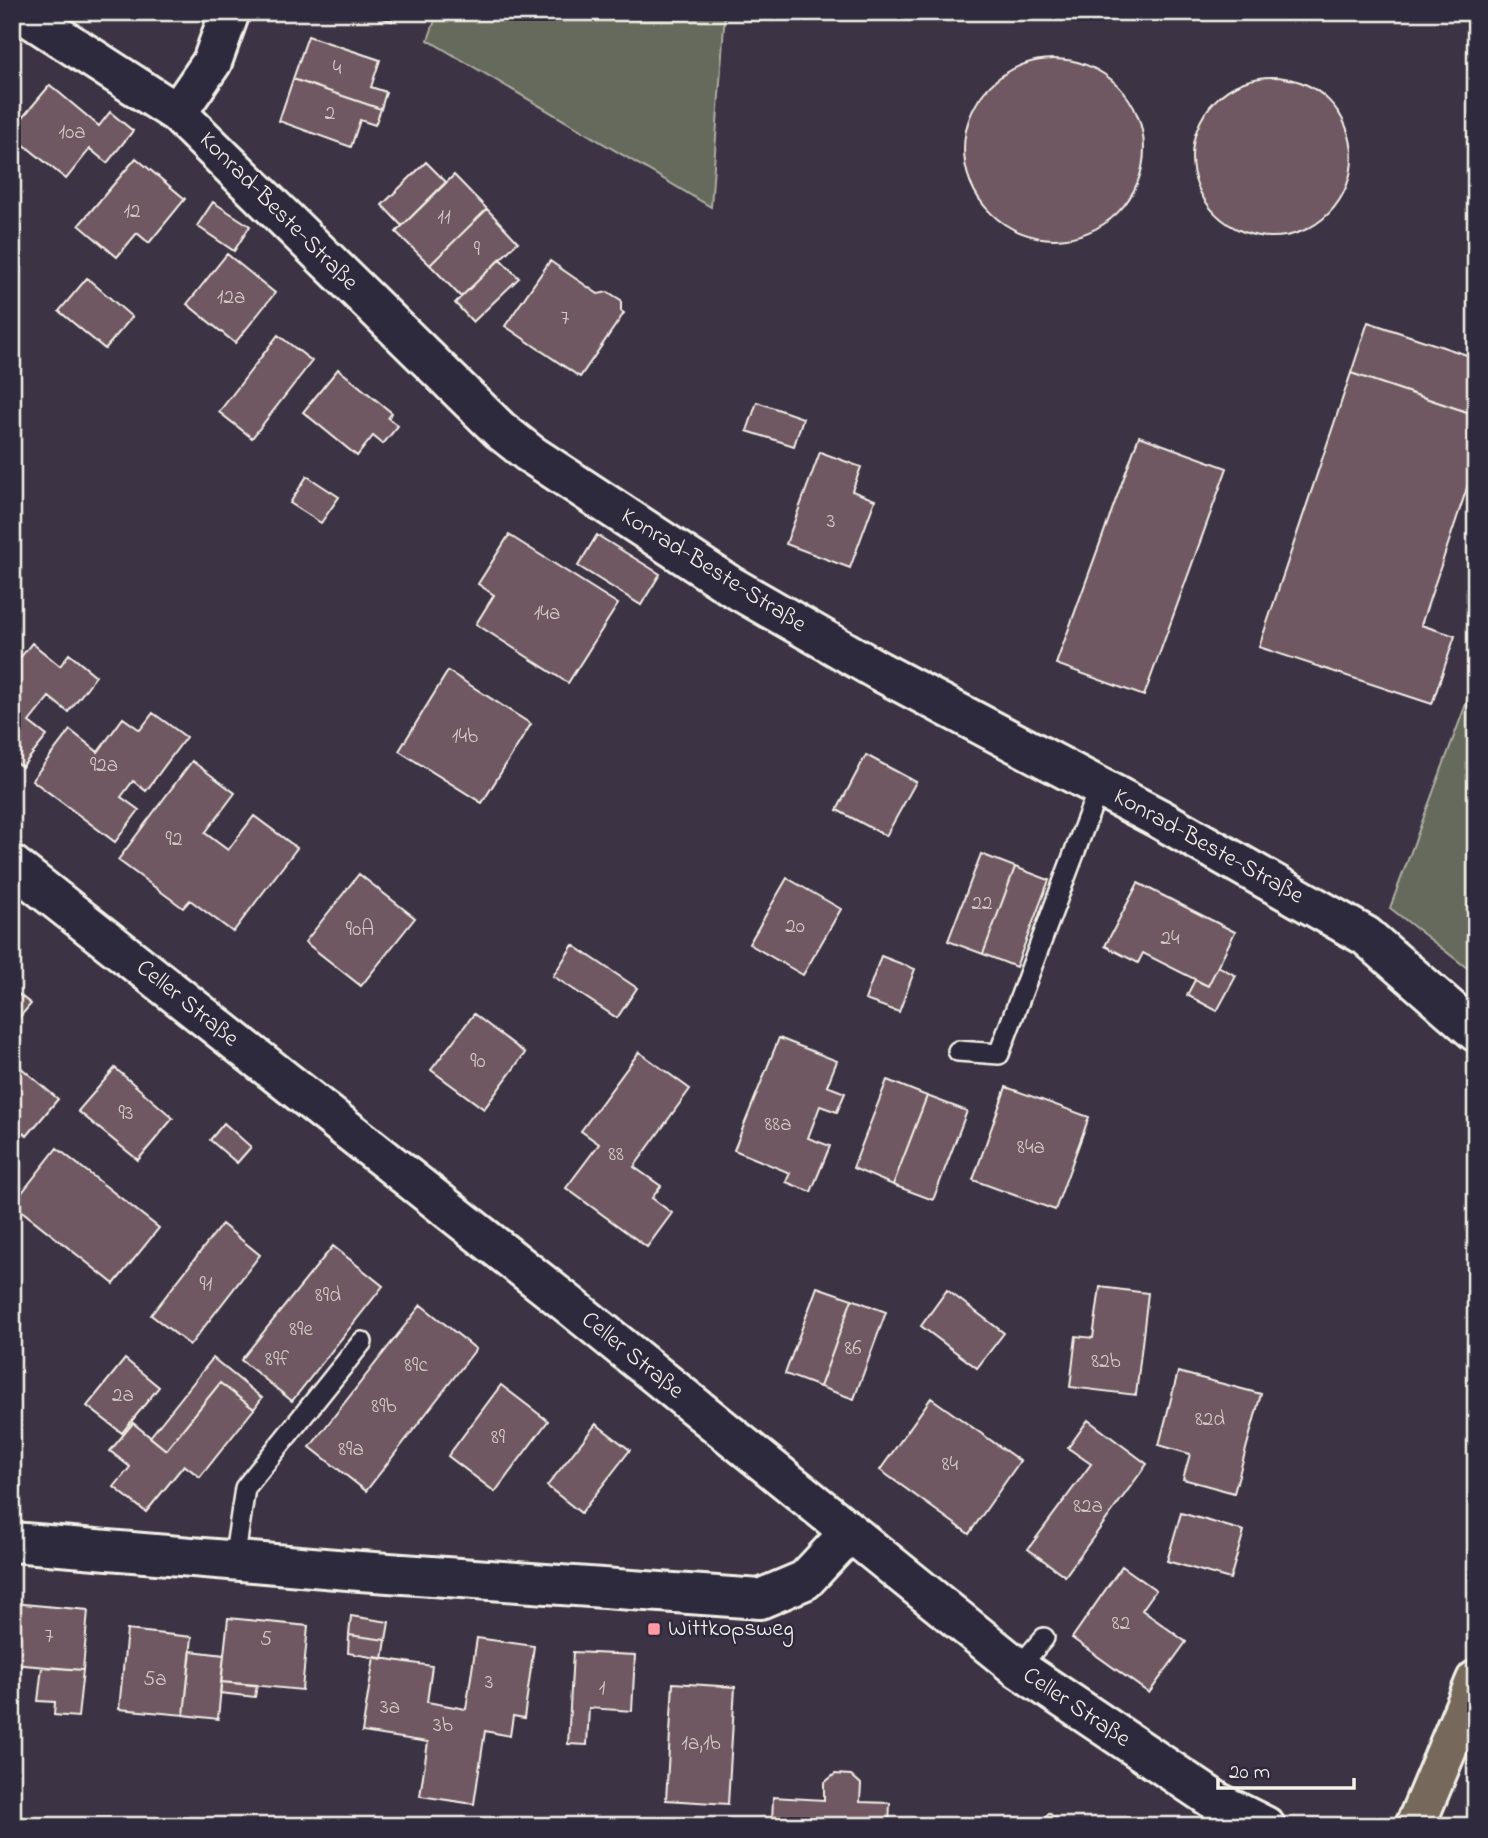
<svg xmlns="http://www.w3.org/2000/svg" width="1488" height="1838" viewBox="0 0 1488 1838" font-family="'Indie Flower',sans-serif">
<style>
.green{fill:#666a5b;stroke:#adaea2;stroke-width:2}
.building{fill:#705962;stroke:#f4f1e8;stroke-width:2}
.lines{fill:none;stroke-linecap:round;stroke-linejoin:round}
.lane-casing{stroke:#f4f1e8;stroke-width:24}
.street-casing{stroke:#f4f1e8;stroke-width:44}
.secondary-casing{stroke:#f4f1e8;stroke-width:44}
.highway-casing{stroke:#f4f1e8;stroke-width:44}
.lane{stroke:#2f2a3d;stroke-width:19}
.street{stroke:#2f2a3d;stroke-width:38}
.secondary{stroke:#2f2a3d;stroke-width:38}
.highway{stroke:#76695c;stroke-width:38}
.poi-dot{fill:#ff9aa2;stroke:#2f2a3d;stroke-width:2.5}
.labels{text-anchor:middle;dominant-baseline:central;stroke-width:5;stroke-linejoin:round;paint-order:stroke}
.number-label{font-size:21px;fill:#d3cbc6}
.street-label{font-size:24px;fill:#f4f1e8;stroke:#2f2a3d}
.poi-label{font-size:24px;fill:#f4f1e8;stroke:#2f2a3d;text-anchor:start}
</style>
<rect width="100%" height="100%" fill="#3c3344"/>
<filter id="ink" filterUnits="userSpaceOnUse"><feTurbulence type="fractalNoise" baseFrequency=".0143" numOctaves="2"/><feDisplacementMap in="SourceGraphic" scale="14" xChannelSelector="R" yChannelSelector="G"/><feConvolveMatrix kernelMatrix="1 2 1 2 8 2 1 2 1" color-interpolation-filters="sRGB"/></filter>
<g filter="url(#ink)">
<path class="green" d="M 438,12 L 725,12 L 711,207 L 428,40 Z
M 1476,677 L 1476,975 L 1390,908 Z"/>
<path class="building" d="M 117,12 L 135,12 L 130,20 Z
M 365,12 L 395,12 L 392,21 Z
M 308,36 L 380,60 L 371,87 L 386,92 L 381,109 L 293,79 Z
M964 149a90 90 0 1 1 180 0a90 90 0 1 1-180 0Z
M1192 157a80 80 0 1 1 160 0a80 80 0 1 1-160 0Z
M 293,79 L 381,109 L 375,125 L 360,120 L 351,147 L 279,121 Z
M 50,85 L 99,126 L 110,112 L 133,131 L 107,163 L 90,149 L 66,179 L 12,135 L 12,130 Z
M 136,158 L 185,199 L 149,243 L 137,233 L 117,257 L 79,225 Z
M 426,162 L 446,182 L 402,226 L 382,205 Z
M 454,175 L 487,209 L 430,265 L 396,232 Z
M 213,202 L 250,226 L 234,251 L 197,226 Z
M 487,209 L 518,242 L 461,297 L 430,265 Z
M 227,254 L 275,293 L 235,343 L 187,304 Z
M 500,259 L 519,278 L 473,322 L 455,303 Z
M 550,261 L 598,294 L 608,292 L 621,300 L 621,311 L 624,313 L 580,377 L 505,326 Z
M 87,278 L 132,317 L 105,349 L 59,311 Z
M 1368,322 L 1476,358 L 1476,415 L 1351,373 Z
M 278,335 L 312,361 L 252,438 L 219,412 Z
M 338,369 L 392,413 L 388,418 L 398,426 L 383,444 L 373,436 L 357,456 L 303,412 Z
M 1351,373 L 1476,415 L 1476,461 L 1421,625 L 1455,636 L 1432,704 L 1259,647 Z
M 757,402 L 803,418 L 794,446 L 747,431 Z
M 1139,436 L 1227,468 L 1144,696 L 1056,664 Z
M 820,452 L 861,467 L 852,491 L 875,500 L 850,568 L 786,544 Z
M 307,476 L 339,497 L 321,523 L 290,503 Z
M 509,535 L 618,604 L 568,683 L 476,624 L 494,595 L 478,584 Z
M 597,535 L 660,574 L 641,605 L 578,566 Z
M 32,643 L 60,666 L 69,654 L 96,676 L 68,712 L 49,697 L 29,722 L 47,736 L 22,767 L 12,759 L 12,668 Z
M 448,671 L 531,724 L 482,803 L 399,751 Z
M 153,713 L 186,737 L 146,791 L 133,781 L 121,797 L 139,810 L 115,842 L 32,780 L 70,730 L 98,752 L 123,718 L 140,730 Z
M 866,755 L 916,782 L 886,836 L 837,810 Z
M 192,761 L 235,793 L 205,833 L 228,850 L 254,816 L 297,848 L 233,932 L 190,900 L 183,908 L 118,860 Z
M 981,854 L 1015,867 L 983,954 L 948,941 Z
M 1015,867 L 1049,880 L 1016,967 L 983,954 Z
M 359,874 L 415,918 L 361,986 L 305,942 Z
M 787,878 L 841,909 L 803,975 L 749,944 Z
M 1138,883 L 1235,932 L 1208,986 L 1143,953 L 1138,963 L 1105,946 Z
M 573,945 L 637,988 L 617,1018 L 553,976 Z
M 881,956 L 915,969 L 899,1012 L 865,1000 Z
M 1218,966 L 1236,976 L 1217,1011 L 1187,995 L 1195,980 L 1208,986 Z
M 12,989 L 31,1004 L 12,1026 Z
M 474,1014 L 525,1053 L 484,1109 L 431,1070 Z
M 779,1038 L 837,1061 L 827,1086 L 845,1093 L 837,1112 L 820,1106 L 808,1138 L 830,1146 L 811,1192 L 786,1182 L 790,1173 L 734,1150 Z
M 639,1052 L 690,1089 L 634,1167 L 661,1186 L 652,1198 L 672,1213 L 647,1247 L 566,1188 L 599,1144 L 581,1131 Z
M 19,1066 L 58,1099 L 27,1136 L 12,1123 L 12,1075 Z
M 115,1068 L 173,1118 L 138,1160 L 78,1111 Z
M 887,1080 L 927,1096 L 893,1185 L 853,1168 Z
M 1006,1087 L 1089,1117 L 1055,1210 L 973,1180 Z
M 927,1096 L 967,1111 L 933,1200 L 893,1185 Z
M 224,1123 L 251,1147 L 237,1163 L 210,1140 Z
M 57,1148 L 159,1228 L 114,1284 L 13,1204 Z
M 222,1224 L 260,1255 L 190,1345 L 151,1315 Z
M 333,1246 L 383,1286 L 292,1401 L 241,1360 Z
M 817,1287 L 852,1299 L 820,1387 L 785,1374 Z
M 1100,1287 L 1148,1293 L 1136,1395 L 1070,1387 L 1076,1336 L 1093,1338 Z
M 947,1290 L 1004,1333 L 977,1368 L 921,1326 Z
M 852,1299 L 886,1312 L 854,1399 L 820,1387 Z
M 421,1305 L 476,1349 L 366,1491 L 310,1447 Z
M 213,1358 L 262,1398 L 254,1409 L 220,1383 L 166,1450 L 150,1437 Z
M 125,1359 L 159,1387 L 122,1433 L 87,1406 Z
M 1178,1372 L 1261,1394 L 1234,1493 L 1183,1479 L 1190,1454 L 1159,1445 Z
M 220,1383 L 254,1409 L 200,1477 L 184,1465 L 146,1512 L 114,1487 L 130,1467 L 110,1451 L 133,1423 L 166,1450 Z
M 501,1385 L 548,1421 L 495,1492 L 448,1456 Z
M 931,1398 L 1020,1461 L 969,1534 L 880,1470 Z
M 1088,1420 L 1147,1464 L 1065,1576 L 1028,1549 L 1091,1464 L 1068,1448 Z
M 596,1424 L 630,1450 L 581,1513 L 547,1486 Z
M 1181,1513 L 1244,1531 L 1230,1579 L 1167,1561 Z
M 1122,1566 L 1156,1590 L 1142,1610 L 1186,1642 L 1149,1693 L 1072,1638 Z
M 12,1603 L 88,1610 L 83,1670 L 12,1664 Z
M 351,1616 L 389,1622 L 386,1640 L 349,1635 Z
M 228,1618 L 308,1626 L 302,1690 L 221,1682 Z
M 127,1630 L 192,1637 L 184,1715 L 119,1709 Z
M 349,1635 L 386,1640 L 383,1659 L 348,1653 Z
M 477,1638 L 534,1646 L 524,1718 L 513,1716 L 510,1736 L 485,1731 L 474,1804 L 420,1796 L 428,1742 L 362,1732 L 374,1657 L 432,1666 L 427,1702 L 466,1709 Z
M 191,1651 L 224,1655 L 218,1719 L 184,1715 Z
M 573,1652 L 635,1655 L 632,1711 L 589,1708 L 587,1745 L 568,1744 Z
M 42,1667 L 83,1670 L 78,1717 L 54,1715 L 55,1702 L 38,1701 Z
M 221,1682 L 257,1685 L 255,1697 L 220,1693 Z
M 673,1683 L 735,1687 L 728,1804 L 666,1800 Z
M 835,1774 L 851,1775 L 861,1784 L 860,1802 L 890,1803 L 889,1826 L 772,1826 L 773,1797 L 824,1800 L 824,1783 Z
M 1049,1813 L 1066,1826 L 1040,1826 Z"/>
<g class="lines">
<defs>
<path id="lane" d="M 958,1051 L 999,1054 L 1099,787
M 234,1561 L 245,1488 L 362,1342
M 1018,1668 L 1044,1638"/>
<path id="street" d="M 21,12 L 177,113 L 500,430 L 529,453 L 731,586 L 879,671 L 1160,819 L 1366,936 L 1476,1032
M 177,113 L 212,62 L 230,12
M 12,1542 L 360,1571 L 760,1599 L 805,1580 L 849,1533"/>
<path id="secondary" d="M 12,865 L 567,1303 L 1018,1668 L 1219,1803 L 1265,1826"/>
<path id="highway" d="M 1415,1826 L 1476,1680"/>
</defs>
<use href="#lane" class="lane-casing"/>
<use href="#street" class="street-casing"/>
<use href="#secondary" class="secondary-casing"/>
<use href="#highway" class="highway-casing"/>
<use href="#lane" class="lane"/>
<use href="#street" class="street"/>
<use href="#secondary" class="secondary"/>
<use href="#highway" class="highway"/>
</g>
</g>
<rect class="poi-dot" x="647" y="1622" width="14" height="14" rx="3.5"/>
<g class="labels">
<g class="number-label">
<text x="337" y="69">4</text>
<text x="330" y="114">2</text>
<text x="72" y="133">10a</text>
<text x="132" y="212">12</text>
<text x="444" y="218">11</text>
<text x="477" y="250">9</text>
<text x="231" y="298">12a</text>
<text x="565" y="319">7</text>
<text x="831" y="522">3</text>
<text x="547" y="614">14a</text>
<text x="465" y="737">14b</text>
<text x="104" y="766">92a</text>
<text x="174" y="840">92</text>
<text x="982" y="904">22</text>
<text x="795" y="927">20</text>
<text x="360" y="930">90A</text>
<text x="1170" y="939">24</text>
<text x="478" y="1062">90</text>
<text x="126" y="1114">93</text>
<text x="778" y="1125">88a</text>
<text x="1031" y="1148">84a</text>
<text x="616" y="1155">88</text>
<text x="206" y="1285">91</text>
<text x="328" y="1296">89d</text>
<text x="301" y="1330">89e</text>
<text x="853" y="1349">86</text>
<text x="277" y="1360">89f</text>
<text x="1106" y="1362">82b</text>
<text x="416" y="1366">89c</text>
<text x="123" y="1396">2a</text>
<text x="384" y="1407">89b</text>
<text x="1210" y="1420">82d</text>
<text x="498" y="1438">89</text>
<text x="351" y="1450">89a</text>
<text x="950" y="1465">84</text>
<text x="1088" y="1507">82a</text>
<text x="1121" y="1624">82</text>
<text x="49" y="1637">7</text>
<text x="266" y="1640">5</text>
<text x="155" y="1680">5a</text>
<text x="489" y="1683">3</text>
<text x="602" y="1689">1</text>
<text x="390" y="1708">3a</text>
<text x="443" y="1726">3b</text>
<text x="701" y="1744">1a,1b</text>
</g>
<g class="street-label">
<text transform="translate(278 212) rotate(45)">Konrad-Beste-Straße</text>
<text transform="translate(713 571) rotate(32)">Konrad-Beste-Straße</text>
<text transform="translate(1208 847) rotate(29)">Konrad-Beste-Straße</text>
<text transform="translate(187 1004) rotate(39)">Celler Straße</text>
<text transform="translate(632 1356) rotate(39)">Celler Straße</text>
<text transform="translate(1076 1708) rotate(34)">Celler Straße</text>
</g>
<g class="poi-label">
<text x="668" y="1629">Wittkopsweg</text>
</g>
</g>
<rect width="1488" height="1838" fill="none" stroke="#2f2a3d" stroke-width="42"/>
<rect x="21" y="21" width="1446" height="1796" fill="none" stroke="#f4f1e8" stroke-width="2.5" filter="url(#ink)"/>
<path d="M1218 1778v10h136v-10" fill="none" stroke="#f4f1e8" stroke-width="3.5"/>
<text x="1229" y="1778" font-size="21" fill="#f4f1e8" stroke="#2f2a3d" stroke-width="5" paint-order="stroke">20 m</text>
</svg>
